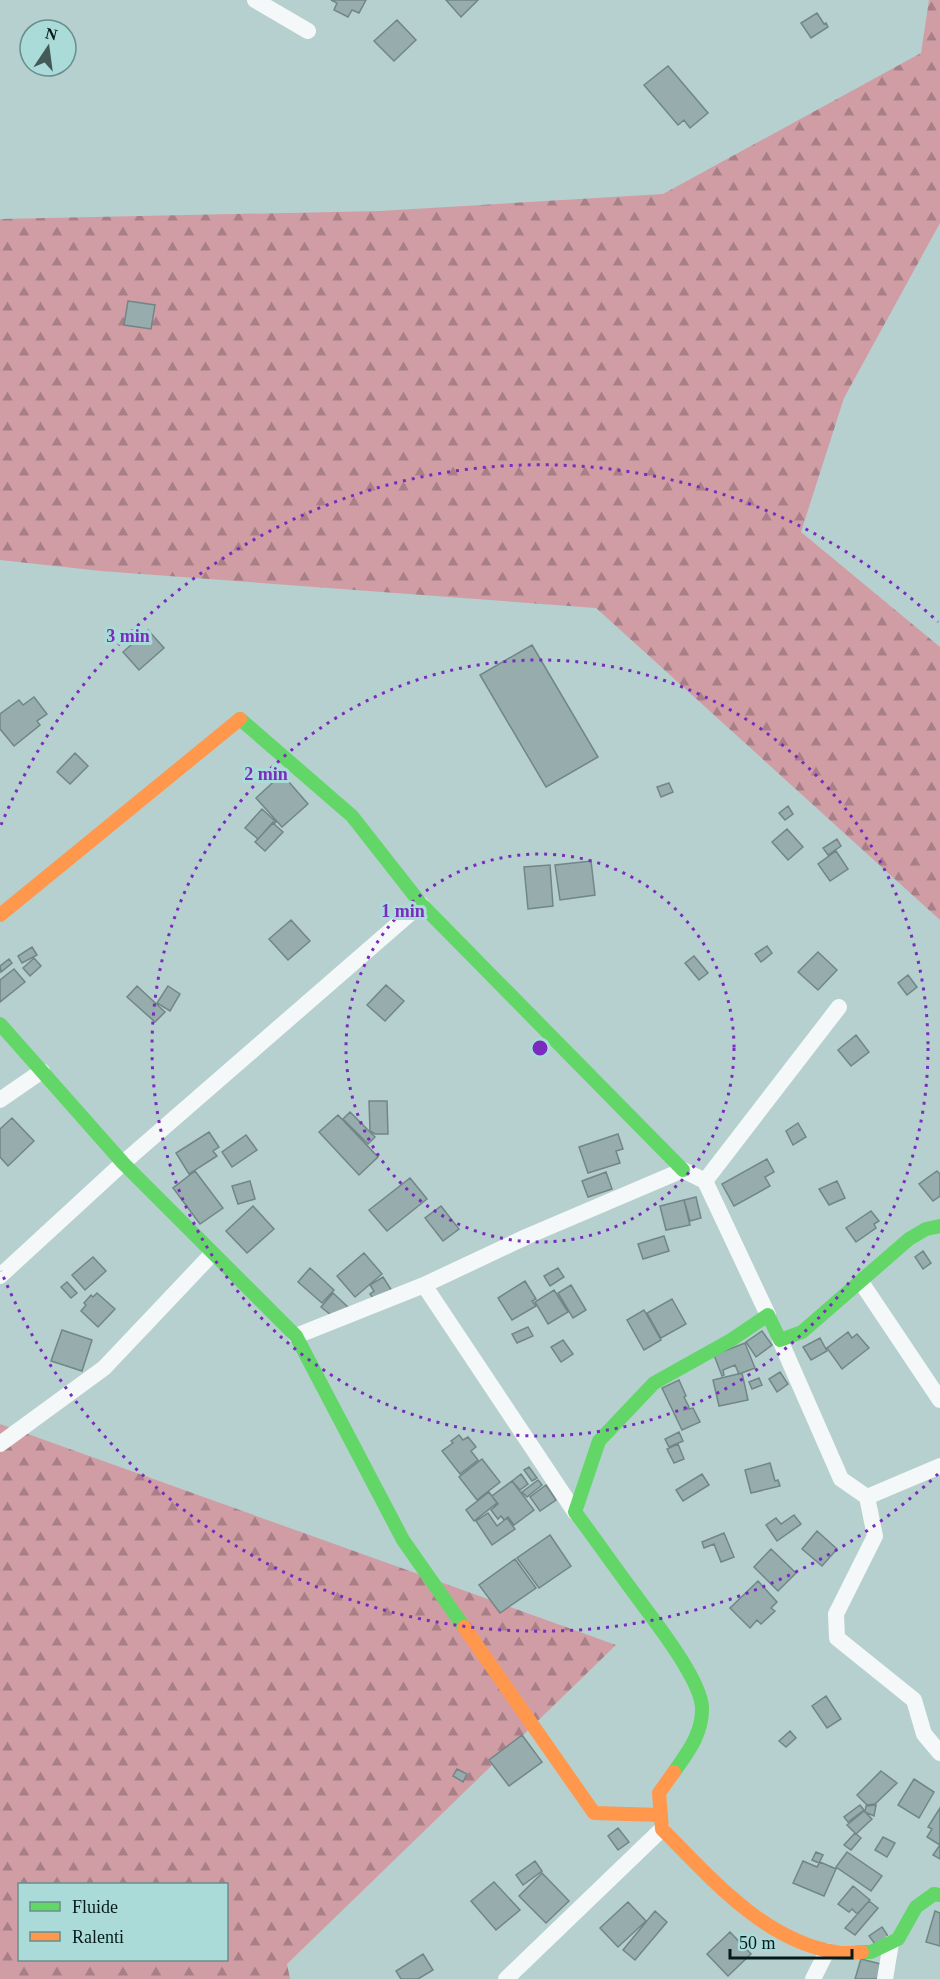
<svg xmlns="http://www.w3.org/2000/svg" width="940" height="1979" viewBox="0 0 940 1979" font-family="'Times New Roman',serif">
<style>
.forest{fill:url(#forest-firs);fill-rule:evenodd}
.building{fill:#97acad;stroke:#718687;stroke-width:1.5}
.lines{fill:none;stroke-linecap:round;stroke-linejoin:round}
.street{stroke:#f4f8f8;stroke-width:16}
.fast{stroke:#63d668;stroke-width:14}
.slow{stroke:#ff974d;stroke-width:14}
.ring{fill:none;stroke:#7b2cbf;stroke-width:3;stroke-dasharray:3 6}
.centre{fill:#7b2cbf;stroke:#aadbd9;stroke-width:3}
.ring-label{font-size:18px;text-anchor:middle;font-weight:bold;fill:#7b2cbf;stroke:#aadbd9;stroke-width:6;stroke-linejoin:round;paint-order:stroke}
</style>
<defs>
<pattern id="forest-firs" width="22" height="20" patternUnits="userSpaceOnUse" patternTransform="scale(1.5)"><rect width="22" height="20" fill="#d19da5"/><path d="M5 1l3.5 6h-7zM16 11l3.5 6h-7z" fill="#a87f86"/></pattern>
</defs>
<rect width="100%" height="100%" fill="#b5d0ce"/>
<path class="forest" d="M 929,0 L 940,0 L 940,223 L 844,398 L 801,532 L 940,647 L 940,920 L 596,608 L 101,571 L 0,560 L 0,219 L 380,211 L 663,194 L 921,53 Z
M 0,1424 L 616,1645 L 287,1964 L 290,1979 L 0,1979 ZM 20,1884 L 226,1884 L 226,1960 L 20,1960 Z"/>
<path class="building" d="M 331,0 L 366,0 L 359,13 L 352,10 L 348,17 L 334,10 L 337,3 Z
M 446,0 L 478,0 L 461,17 Z
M 817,13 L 824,24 L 826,23 L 828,27 L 811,38 L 801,23 Z
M 397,20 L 416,40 L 394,61 L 374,41 Z
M 668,66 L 708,113 L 690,128 L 684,120 L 678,125 L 644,85 Z
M 128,301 L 155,305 L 151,329 L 124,325 Z
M 148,630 L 164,648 L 139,670 L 123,652 Z
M 532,645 L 598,757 L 546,787 L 480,675 Z
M 34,697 L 47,714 L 37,721 L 40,725 L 14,746 L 0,729 L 0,714 L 19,700 L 23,705 Z
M 75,753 L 88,766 L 70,784 L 57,772 Z
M 282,774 L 308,804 L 282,827 L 256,798 Z
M 669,783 L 673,792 L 661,797 L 657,787 Z
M 788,806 L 793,814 L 785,820 L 779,813 Z
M 262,809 L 276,822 L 274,824 L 273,822 L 258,839 L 245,828 Z
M 273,823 L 283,832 L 265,851 L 255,842 Z
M 787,829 L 803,847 L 788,860 L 772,842 Z
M 837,839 L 841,846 L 828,855 L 823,848 Z
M 836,851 L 848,869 L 830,881 L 818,864 Z
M 591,861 L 595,895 L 560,900 L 555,865 Z
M 550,865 L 553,906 L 528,909 L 524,867 Z
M 291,920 L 310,941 L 288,960 L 269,939 Z
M 767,946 L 772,953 L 761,962 L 755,954 Z
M 32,947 L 37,955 L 22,963 L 18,956 Z
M 818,952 L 837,970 L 818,990 L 798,972 Z
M 694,956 L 708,973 L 699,980 L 685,963 Z
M 34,958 L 41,966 L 30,976 L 23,968 Z
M 9,959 L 12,963 L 1,972 L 0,966 Z
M 14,969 L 25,982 L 0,1002 L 0,980 Z
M 908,975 L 917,987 L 907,995 L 898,983 Z
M 386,985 L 404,1001 L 385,1021 L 367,1005 Z
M 137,986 L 165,1012 L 155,1022 L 127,997 Z
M 168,986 L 180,994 L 170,1011 L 157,1003 Z
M 856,1035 L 869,1052 L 851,1066 L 838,1050 Z
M 369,1101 L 387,1101 L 388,1134 L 375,1134 L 370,1131 Z
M 350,1112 L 375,1137 L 368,1144 L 343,1119 Z
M 338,1115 L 378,1157 L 359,1175 L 319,1132 Z
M 12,1118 L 34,1141 L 8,1166 L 0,1157 L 0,1129 Z
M 798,1123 L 806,1137 L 793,1145 L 786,1131 Z
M 209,1132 L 219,1147 L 213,1151 L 217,1156 L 189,1174 L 176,1153 Z
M 618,1134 L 623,1149 L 616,1151 L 620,1163 L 588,1173 L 579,1147 Z
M 246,1135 L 257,1150 L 232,1167 L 222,1152 Z
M 767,1159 L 774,1172 L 765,1177 L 770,1186 L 734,1206 L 722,1184 Z
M 195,1171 L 223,1208 L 200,1224 L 173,1188 Z
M 937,1171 L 940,1174 L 940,1196 L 933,1201 L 919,1184 Z
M 606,1172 L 612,1189 L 588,1197 L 582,1181 Z
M 410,1178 L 427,1199 L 387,1231 L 369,1210 Z
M 250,1181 L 255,1199 L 238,1204 L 232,1186 Z
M 837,1181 L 845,1198 L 829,1205 L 819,1189 Z
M 696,1197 L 701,1218 L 690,1221 L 684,1200 Z
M 684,1200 L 690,1225 L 666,1230 L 660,1206 Z
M 253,1206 L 274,1229 L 247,1253 L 226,1231 Z
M 441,1206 L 459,1229 L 443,1241 L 425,1218 Z
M 871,1211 L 879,1221 L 874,1224 L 876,1228 L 856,1242 L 846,1228 Z
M 664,1236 L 669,1251 L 643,1259 L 638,1244 Z
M 923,1251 L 931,1263 L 923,1269 L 915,1257 Z
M 364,1253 L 382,1274 L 355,1297 L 337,1276 Z
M 93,1257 L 106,1271 L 85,1290 L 72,1275 Z
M 310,1268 L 334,1290 L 322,1303 L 298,1282 Z
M 558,1268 L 564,1277 L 550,1286 L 544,1276 Z
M 383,1277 L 392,1291 L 375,1301 L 370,1294 L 374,1291 L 370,1285 Z
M 525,1281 L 536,1299 L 532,1301 L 536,1306 L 512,1320 L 498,1298 Z
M 67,1282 L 77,1293 L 71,1298 L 61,1287 Z
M 571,1285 L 586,1310 L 573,1318 L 558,1293 Z
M 554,1290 L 568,1312 L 548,1324 L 535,1302 Z
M 97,1293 L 115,1309 L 98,1327 L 81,1311 L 86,1305 L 84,1303 L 91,1295 L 93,1297 Z
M 333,1293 L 348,1307 L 337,1320 L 321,1307 Z
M 672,1299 L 686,1324 L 661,1338 L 647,1313 Z
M 644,1310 L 661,1340 L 644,1350 L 627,1320 Z
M 528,1327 L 533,1336 L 517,1343 L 512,1334 Z
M 62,1330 L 92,1340 L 82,1371 L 51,1361 Z
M 762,1331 L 772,1345 L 756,1357 L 746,1342 Z
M 848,1332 L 852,1338 L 857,1334 L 869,1348 L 842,1369 L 827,1348 Z
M 820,1338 L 827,1351 L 811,1360 L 803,1347 Z
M 563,1340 L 573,1354 L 561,1362 L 551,1347 Z
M 745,1343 L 755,1368 L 739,1374 L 735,1365 L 723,1370 L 724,1375 L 722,1376 L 714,1355 Z
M 780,1372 L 788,1384 L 777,1392 L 769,1379 Z
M 742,1373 L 748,1400 L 719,1406 L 713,1380 Z
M 759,1378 L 762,1385 L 752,1389 L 749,1382 Z
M 679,1380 L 686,1396 L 684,1397 L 689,1407 L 683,1410 L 693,1408 L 700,1422 L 682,1430 L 662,1388 Z
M 679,1432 L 683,1441 L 669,1447 L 665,1439 Z
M 459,1435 L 463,1440 L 468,1437 L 476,1447 L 471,1451 L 478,1460 L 460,1474 L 442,1451 L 453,1443 L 451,1441 Z
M 678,1444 L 684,1459 L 674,1463 L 667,1449 Z
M 482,1459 L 500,1482 L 477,1500 L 459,1477 Z
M 770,1463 L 775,1481 L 778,1480 L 780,1486 L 751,1493 L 745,1470 Z
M 529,1467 L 537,1478 L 532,1481 L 524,1470 Z
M 521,1474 L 528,1484 L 520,1490 L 512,1481 Z
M 702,1474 L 709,1485 L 683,1501 L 676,1490 Z
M 538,1480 L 542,1485 L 527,1497 L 522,1492 Z
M 512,1481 L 534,1510 L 514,1525 L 508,1517 L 504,1520 L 501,1516 L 498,1519 L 491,1510 L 498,1504 L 492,1496 Z
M 546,1485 L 556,1500 L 540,1511 L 530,1497 Z
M 489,1492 L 497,1503 L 474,1521 L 466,1510 Z
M 488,1513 L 497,1526 L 507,1518 L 515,1529 L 492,1545 L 476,1521 Z
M 794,1515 L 801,1524 L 777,1541 L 766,1525 L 776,1518 L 781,1524 Z
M 817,1531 L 837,1549 L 822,1566 L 802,1549 Z
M 724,1533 L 734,1557 L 721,1562 L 714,1544 L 704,1548 L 702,1542 Z
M 550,1535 L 571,1566 L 539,1588 L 517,1558 Z
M 771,1549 L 796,1573 L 778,1591 L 754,1567 Z
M 515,1559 L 536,1588 L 500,1613 L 479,1585 Z
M 758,1581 L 777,1602 L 771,1608 L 775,1611 L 761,1624 L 757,1620 L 750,1628 L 730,1608 Z
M 826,1696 L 841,1719 L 827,1728 L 812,1706 Z
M 790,1731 L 796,1738 L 786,1747 L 779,1741 Z
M 522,1735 L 542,1762 L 509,1786 L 489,1760 Z
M 457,1769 L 467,1774 L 463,1782 L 453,1776 Z
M 881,1771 L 897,1783 L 875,1804 L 867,1805 L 857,1795 Z
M 914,1779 L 934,1792 L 919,1818 L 898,1805 Z
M 860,1805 L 864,1810 L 848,1822 L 844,1817 Z
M 876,1805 L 874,1816 L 865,1812 L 866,1806 Z
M 940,1808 L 940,1859 L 933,1855 L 940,1845 L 927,1837 L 932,1829 L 928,1827 Z
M 864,1811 L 872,1819 L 856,1834 L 847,1825 Z
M 618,1828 L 629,1842 L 618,1850 L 608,1836 Z
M 855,1833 L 861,1838 L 851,1850 L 844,1845 Z
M 883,1837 L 895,1843 L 887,1857 L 875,1850 Z
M 816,1852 L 823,1855 L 819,1863 L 812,1860 Z
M 847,1852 L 882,1876 L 871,1891 L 836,1867 Z
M 535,1861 L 542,1871 L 523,1885 L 516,1875 Z
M 803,1861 L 817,1867 L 820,1862 L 836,1869 L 824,1896 L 793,1883 Z
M 542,1873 L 569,1901 L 546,1923 L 519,1896 Z
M 494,1882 L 520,1910 L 496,1930 L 471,1901 Z
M 853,1886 L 870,1900 L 857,1914 L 852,1909 L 849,1912 L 838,1904 Z
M 869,1901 L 878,1908 L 855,1935 L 845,1928 Z
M 628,1902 L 646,1921 L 618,1947 L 600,1928 Z
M 655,1911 L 667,1922 L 635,1960 L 623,1950 Z
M 935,1911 L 940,1913 L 940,1946 L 926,1942 Z
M 882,1927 L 890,1939 L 878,1948 L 869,1936 Z
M 730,1932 L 751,1954 L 728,1976 L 707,1954 Z
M 423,1954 L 433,1970 L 418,1979 L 401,1979 L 396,1971 Z
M 861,1959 L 885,1965 L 881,1979 L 855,1979 Z"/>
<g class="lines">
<path class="street" d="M 255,0 L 308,31
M 0,1100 L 42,1071
M 705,1181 L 839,1007
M 0,1276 L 123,1163 L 421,904
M 861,1282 L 940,1400
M 424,1285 L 528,1236 L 683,1170 L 705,1181 L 768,1315
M 296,1336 L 424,1285 L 575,1512
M 780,1340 L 841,1479 L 867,1497 L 875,1536 L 836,1614 L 837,1638 L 914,1700 L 924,1734 L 940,1753
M 0,1444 L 104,1368 L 212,1254
M 867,1497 L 940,1466
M 506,1979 L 662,1829
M 813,1979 L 827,1951
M 885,1979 L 891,1943"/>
<path class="fast" d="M 240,719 L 352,816 L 421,904 L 683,1170
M 0,1024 L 123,1163 L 296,1336 L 403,1540 L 464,1627
M 674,1772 C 688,1752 703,1733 702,1707 C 700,1678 655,1622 637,1597 C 616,1569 596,1540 575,1512 L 599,1441 L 654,1383 L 731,1340 L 768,1315 L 780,1340 L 802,1332 L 909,1239 L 926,1229 L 940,1226
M 862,1952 L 871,1952 L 898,1939 L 916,1907 L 934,1894 L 940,1895"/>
<path class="slow" d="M 0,915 L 240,719
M 464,1627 L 594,1813 L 661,1815
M 674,1772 L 659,1793 L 662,1829 C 711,1878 763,1940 835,1952 C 844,1954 853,1953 862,1952"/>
</g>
<g class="ring">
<circle cx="540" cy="1048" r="194"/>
<circle cx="540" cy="1048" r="388"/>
<path d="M938 1474A583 583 0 0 1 1 1271M1 825A583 583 0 0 1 938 622"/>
</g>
<circle cx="540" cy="1048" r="9" class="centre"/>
<g class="ring-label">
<text x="128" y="642">3 min</text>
<text x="266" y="780">2 min</text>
<text x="403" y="917">1 min</text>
</g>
<rect x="18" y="1883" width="210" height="78" fill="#aadbd9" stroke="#688e8c" stroke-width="1.5"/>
<rect x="30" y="1902" width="30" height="9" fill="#63d668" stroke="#688e8c" stroke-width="1.5"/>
<text x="72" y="1913" font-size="18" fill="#061a19">Fluide</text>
<rect x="30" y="1932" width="30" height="9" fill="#ff974d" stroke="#688e8c" stroke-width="1.5"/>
<text x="72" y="1943" font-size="18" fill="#061a19">Ralenti</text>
<g transform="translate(48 48) rotate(13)"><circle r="28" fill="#aadbd9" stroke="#688e8c" stroke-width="1.5"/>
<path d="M0-4.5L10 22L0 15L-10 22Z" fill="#435a58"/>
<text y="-9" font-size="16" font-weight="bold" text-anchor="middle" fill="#061a19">N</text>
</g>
<path d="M730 1949v9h122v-9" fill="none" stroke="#061a19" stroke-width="3"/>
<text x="739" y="1949" font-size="18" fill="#061a19" stroke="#aadbd9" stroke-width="4.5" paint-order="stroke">50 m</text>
</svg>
